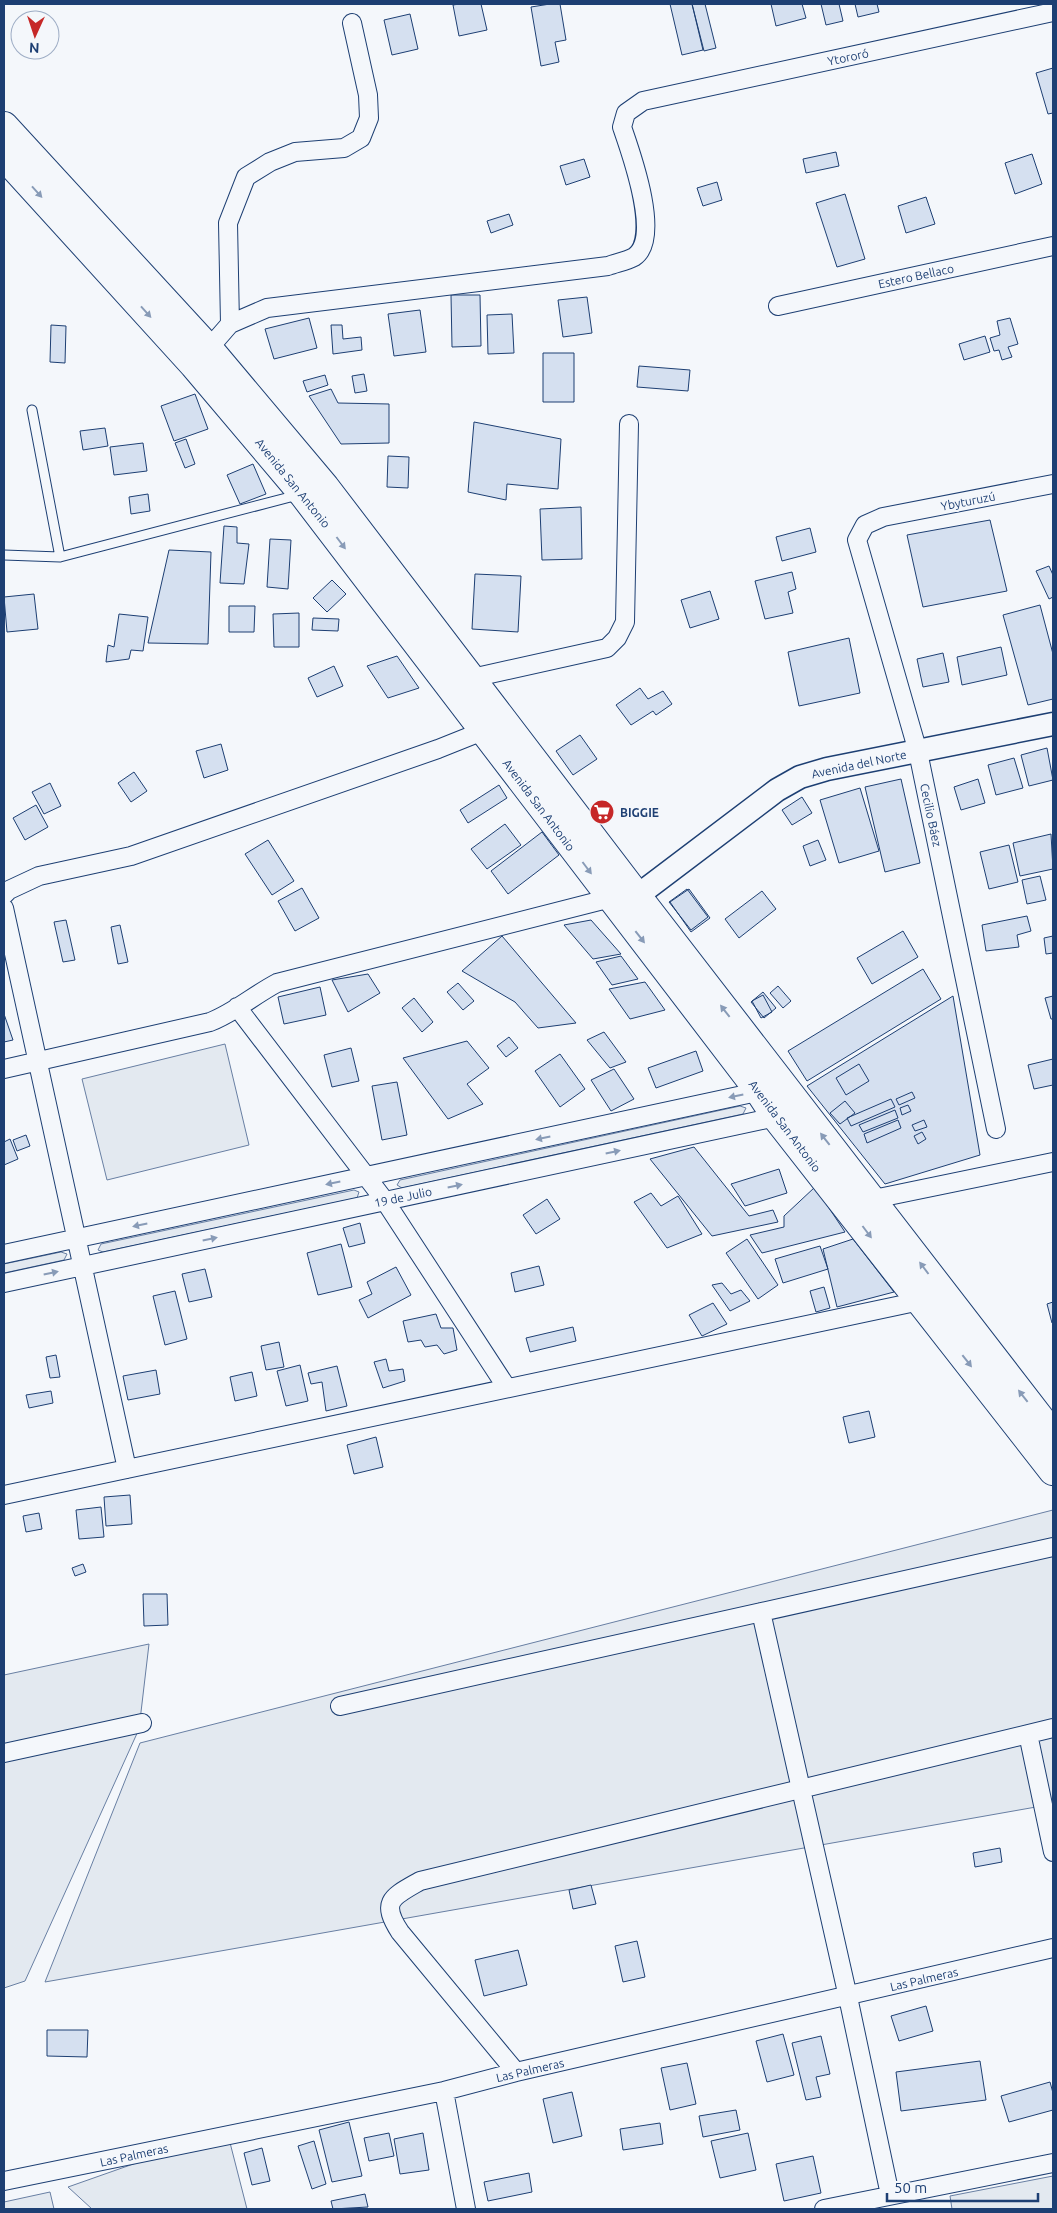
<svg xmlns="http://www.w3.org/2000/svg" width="1057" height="2213" viewBox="0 0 1057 2213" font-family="Ubuntu,sans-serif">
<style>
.green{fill:#e3e9f0;stroke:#687fa3}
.building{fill:#d5e0f0;stroke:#1d3f73}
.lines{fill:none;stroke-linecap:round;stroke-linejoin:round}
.service-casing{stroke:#1d3f73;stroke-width:11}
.minor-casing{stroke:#1d3f73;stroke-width:20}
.tertiary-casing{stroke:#1d3f73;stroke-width:25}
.primary-casing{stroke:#1d3f73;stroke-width:30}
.service{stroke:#f4f7fb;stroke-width:9}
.minor{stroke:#f4f7fb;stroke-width:18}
.tertiary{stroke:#f4f7fb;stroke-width:22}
.primary{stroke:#f4f7fb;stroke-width:28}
.oneway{fill:#889bb7}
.labels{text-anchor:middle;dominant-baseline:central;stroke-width:4;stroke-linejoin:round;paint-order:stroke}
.street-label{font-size:12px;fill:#1d3f73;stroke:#f4f7fb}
.poi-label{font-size:12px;font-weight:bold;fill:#1d3f73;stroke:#f4f7fb;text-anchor:start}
</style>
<rect width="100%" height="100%" fill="#f4f7fb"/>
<path class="green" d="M 225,1044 L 249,1145 L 107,1180 L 82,1079 Z
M 740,1106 L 746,1108 L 743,1114 L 402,1188 L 397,1185 L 400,1180 Z
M 354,1190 L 359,1192 L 357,1198 L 103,1252 L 98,1250 L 101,1244 Z
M 61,1252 L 67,1254 L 64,1260 L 4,1273 L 4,1264 Z
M 1053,1510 L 1053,1804 L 45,1982 L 140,1743 Z
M 149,1644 L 139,1729 L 25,1981 L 4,1988 L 4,1675 Z
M 227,2131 L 247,2209 L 92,2209 L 68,2187 Z
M 1053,2176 L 1053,2209 L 952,2209 L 950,2196 Z
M 50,2192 L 54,2209 L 4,2209 L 4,2202 Z"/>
<path class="building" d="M 459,4 L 481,4 L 487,30 L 459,36 L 453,5 Z
M 550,4 L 560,4 L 566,40 L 555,42 L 559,62 L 541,66 L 531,7 Z
M 670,4 L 692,4 L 703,50 L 682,55 Z
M 692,4 L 705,4 L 716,48 L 704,51 Z
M 771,4 L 802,4 L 806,18 L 776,26 Z
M 821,4 L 839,4 L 843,21 L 826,25 Z
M 855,4 L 877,4 L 879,12 L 858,17 Z
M 410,14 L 418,49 L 392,55 L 384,20 Z
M 1053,68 L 1053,113 L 1048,114 L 1036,73 Z
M 836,152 L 839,166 L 806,173 L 803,159 Z
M 1032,154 L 1042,184 L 1015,194 L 1005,163 Z
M 584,159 L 590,177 L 566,185 L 560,166 Z
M 717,182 L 722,200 L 703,206 L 697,188 Z
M 845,194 L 865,259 L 837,267 L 816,203 Z
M 926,197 L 935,224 L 906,233 L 898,206 Z
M 509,214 L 513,225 L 491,233 L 487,221 Z
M 451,295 L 480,295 L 481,346 L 452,347 Z
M 587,297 L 592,333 L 563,337 L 558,300 Z
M 420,310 L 426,352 L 394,356 L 388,314 Z
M 512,314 L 514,353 L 488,354 L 487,315 Z
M 309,318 L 317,348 L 274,359 L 265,329 Z
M 1010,318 L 1018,344 L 1008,347 L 1012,357 L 1002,360 L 999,350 L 994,351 L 990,338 L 1000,335 L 997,321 Z
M 51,325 L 66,326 L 65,363 L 50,362 Z
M 331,325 L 342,325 L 343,339 L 361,337 L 362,350 L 333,354 Z
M 985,336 L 990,352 L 964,360 L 959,344 Z
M 543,353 L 574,353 L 574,402 L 543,402 Z
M 639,366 L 690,370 L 688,391 L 637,387 Z
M 364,374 L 367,391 L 355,393 L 352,376 Z
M 325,375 L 328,385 L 307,392 L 303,381 Z
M 331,389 L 338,403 L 389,404 L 389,443 L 341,444 L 309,396 Z
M 195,394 L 208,429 L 174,441 L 161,406 Z
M 474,422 L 561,439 L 558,489 L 507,484 L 506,500 L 468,492 Z
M 105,428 L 108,446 L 83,450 L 80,431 Z
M 186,439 L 195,464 L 185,468 L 175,443 Z
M 143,443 L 147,471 L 114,475 L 110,447 Z
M 388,456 L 409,457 L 408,488 L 387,487 Z
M 253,464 L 266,494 L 240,504 L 227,475 Z
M 148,494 L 150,511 L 131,514 L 129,497 Z
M 581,507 L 582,559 L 542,560 L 540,509 Z
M 990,520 L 1007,591 L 923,607 L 907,535 Z
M 224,526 L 237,527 L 237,543 L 249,544 L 244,584 L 220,583 Z
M 810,528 L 816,552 L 782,561 L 776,537 Z
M 270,539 L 291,540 L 288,589 L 267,587 Z
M 169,550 L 211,552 L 208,644 L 148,643 Z
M 1049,566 L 1053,575 L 1053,597 L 1049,599 L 1036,571 Z
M 792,572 L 796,589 L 788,592 L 793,613 L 765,619 L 755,581 Z
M 475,574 L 521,576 L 518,632 L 472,629 Z
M 332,580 L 346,594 L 327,612 L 313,598 Z
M 710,591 L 719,619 L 690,628 L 681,600 Z
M 34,594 L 38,629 L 7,632 L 4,597 Z
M 1040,605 L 1053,654 L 1053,699 L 1028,705 L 1003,615 Z
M 229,606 L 255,606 L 254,632 L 229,632 Z
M 299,613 L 299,647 L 274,647 L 273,614 Z
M 119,614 L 148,617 L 143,651 L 131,650 L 129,659 L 106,662 L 108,645 L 114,647 Z
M 313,618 L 339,619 L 338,631 L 312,630 Z
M 849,638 L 860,693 L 799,706 L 788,652 Z
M 1001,647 L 1007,675 L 962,685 L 957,657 Z
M 943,653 L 949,682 L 923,687 L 917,659 Z
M 397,656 L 419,688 L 388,698 L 367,666 Z
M 334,666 L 343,686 L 317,697 L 308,678 Z
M 640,688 L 648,699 L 663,691 L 672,704 L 656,715 L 653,711 L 631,725 L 616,705 Z
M 580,735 L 597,759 L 573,775 L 556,751 Z
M 221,744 L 228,770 L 204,778 L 196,751 Z
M 1047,748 L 1053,780 L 1029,786 L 1021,755 Z
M 1014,758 L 1023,788 L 996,795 L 988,765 Z
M 134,772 L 147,791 L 131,802 L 118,783 Z
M 901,779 L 920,863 L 885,872 L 865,787 Z
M 978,779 L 985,803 L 961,810 L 954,787 Z
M 50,783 L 61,806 L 44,814 L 32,792 Z
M 499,785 L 507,798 L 468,823 L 460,810 Z
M 860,788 L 879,851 L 839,863 L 820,800 Z
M 802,797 L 812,813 L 792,825 L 782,810 Z
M 36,805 L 48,827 L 25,840 L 13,818 Z
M 505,824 L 521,845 L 487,869 L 471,849 Z
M 542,832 L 559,855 L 508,894 L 491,871 Z
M 1051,834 L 1053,869 L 1020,876 L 1013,843 Z
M 268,840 L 294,881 L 272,895 L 245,854 Z
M 818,840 L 826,860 L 810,866 L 803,846 Z
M 1009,845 L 1018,882 L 989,889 L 980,852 Z
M 1040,876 L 1046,900 L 1027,904 L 1022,880 Z
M 302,888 L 319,918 L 295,931 L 278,901 Z
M 687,889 L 708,917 L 691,930 L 669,902 Z
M 689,889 L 710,918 L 691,932 L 670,902 Z
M 762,891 L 776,909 L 739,938 L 725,919 Z
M 1027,916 L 1031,931 L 1017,935 L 1019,947 L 986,951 L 982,925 Z
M 66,920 L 75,960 L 63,962 L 54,922 Z
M 591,920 L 621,954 L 593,959 L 564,925 Z
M 120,925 L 128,962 L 118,964 L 111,927 Z
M 903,931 L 918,957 L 872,984 L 857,958 Z
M 502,936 L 576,1023 L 538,1028 L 515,1002 L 462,971 Z
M 1053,936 L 1053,953 L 1046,954 L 1044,938 Z
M 621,956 L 638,979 L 612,985 L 596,962 Z
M 923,969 L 941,999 L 807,1081 L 788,1051 Z
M 368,974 L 380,993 L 348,1012 L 332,980 Z
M 645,982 L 665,1010 L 630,1019 L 609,989 Z
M 458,983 L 474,1001 L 463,1010 L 447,992 Z
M 778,986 L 791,1001 L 783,1008 L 770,993 Z
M 320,987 L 326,1015 L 284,1024 L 278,997 Z
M 763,992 L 776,1008 L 764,1018 L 751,1002 Z
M 763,995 L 772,1012 L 761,1018 L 752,1001 Z
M 953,996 L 980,1155 L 885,1184 L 807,1086 Z
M 1053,996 L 1053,1019 L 1051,1019 L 1045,998 Z
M 414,998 L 433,1022 L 422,1032 L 402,1008 Z
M 4,1014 L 13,1040 L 4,1042 Z
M 604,1032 L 626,1062 L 610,1068 L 587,1040 Z
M 509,1037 L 518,1048 L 506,1057 L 497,1046 Z
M 467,1041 L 489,1068 L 467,1084 L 483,1104 L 448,1119 L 403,1058 Z
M 351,1048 L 359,1081 L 332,1087 L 324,1055 Z
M 696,1051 L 703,1071 L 656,1088 L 648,1068 Z
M 560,1054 L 585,1089 L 560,1107 L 535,1071 Z
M 1053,1059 L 1053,1085 L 1034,1089 L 1028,1065 Z
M 859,1064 L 869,1081 L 846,1095 L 836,1078 Z
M 614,1069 L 634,1099 L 611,1111 L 591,1080 Z
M 397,1082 L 407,1135 L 382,1140 L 372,1086 Z
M 912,1092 L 915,1098 L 899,1105 L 896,1099 Z
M 891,1099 L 895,1107 L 851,1126 L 847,1118 Z
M 845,1101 L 855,1113 L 840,1124 L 830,1113 Z
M 908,1105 L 911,1111 L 902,1115 L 900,1108 Z
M 895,1110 L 898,1118 L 863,1132 L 859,1125 Z
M 898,1120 L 901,1128 L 867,1143 L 864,1134 Z
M 924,1120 L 927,1127 L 915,1131 L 912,1125 Z
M 922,1132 L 926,1139 L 918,1144 L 914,1136 Z
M 26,1135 L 30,1146 L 17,1151 L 13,1140 Z
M 10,1139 L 18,1159 L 4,1165 L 4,1142 Z
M 694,1147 L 749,1216 L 773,1210 L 778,1222 L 712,1236 L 650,1159 Z
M 779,1169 L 787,1193 L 745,1206 L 731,1184 Z
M 815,1187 L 845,1232 L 762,1253 L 750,1235 L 784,1227 L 784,1216 Z
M 651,1193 L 661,1206 L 678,1196 L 702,1234 L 667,1248 L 634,1202 Z
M 547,1199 L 560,1219 L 536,1234 L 523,1215 Z
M 360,1223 L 365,1243 L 349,1247 L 343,1228 Z
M 747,1239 L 778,1285 L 758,1299 L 726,1253 Z
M 853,1239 L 894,1292 L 837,1307 L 823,1249 Z
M 341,1244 L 352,1287 L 318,1295 L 307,1253 Z
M 820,1246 L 828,1269 L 783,1283 L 775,1259 Z
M 539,1266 L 544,1285 L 515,1292 L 511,1273 Z
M 396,1267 L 411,1295 L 368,1318 L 359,1300 L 372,1294 L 367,1282 Z
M 205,1269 L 212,1297 L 189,1302 L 182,1274 Z
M 722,1283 L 731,1294 L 741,1290 L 750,1301 L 730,1311 L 712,1285 Z
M 824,1287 L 830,1308 L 816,1312 L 810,1291 Z
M 175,1291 L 187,1339 L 165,1345 L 153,1296 Z
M 1053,1302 L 1053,1322 L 1052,1323 L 1047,1304 Z
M 713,1303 L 727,1324 L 702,1336 L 689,1315 Z
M 436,1314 L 441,1328 L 453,1328 L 457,1350 L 444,1354 L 437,1345 L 425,1347 L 421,1340 L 408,1342 L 403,1321 Z
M 573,1327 L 576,1341 L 530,1352 L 526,1338 Z
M 279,1342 L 284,1367 L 266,1370 L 261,1346 Z
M 56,1355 L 60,1377 L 50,1378 L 46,1357 Z
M 386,1359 L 389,1371 L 403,1369 L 405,1381 L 383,1388 L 374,1362 Z
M 300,1365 L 308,1401 L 286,1406 L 277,1371 Z
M 337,1366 L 347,1406 L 326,1411 L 322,1382 L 311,1384 L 308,1373 Z
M 156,1370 L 160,1394 L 128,1400 L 123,1376 Z
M 252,1372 L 257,1396 L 235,1401 L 230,1377 Z
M 51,1391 L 53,1403 L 29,1408 L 26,1395 Z
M 869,1411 L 875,1437 L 849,1443 L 843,1417 Z
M 376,1437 L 383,1467 L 354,1474 L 347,1445 Z
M 130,1495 L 132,1524 L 106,1526 L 104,1497 Z
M 101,1507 L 104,1537 L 79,1539 L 76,1510 Z
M 39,1513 L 42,1529 L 26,1532 L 23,1516 Z
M 83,1564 L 86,1572 L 75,1576 L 72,1568 Z
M 143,1594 L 167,1594 L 168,1625 L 144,1626 Z
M 1000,1848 L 1002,1862 L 975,1867 L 973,1853 Z
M 591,1885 L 596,1904 L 573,1909 L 569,1890 Z
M 637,1941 L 645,1977 L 623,1982 L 615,1946 Z
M 518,1950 L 527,1985 L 484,1996 L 475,1960 Z
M 926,2006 L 933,2031 L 899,2041 L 891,2016 Z
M 47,2030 L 88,2030 L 87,2057 L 47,2056 Z
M 783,2034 L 794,2075 L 767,2082 L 756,2041 Z
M 821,2036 L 830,2074 L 816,2077 L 821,2097 L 806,2100 L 792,2043 Z
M 980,2061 L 986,2100 L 901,2111 L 896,2072 Z
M 687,2063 L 696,2104 L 670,2110 L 661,2068 Z
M 1050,2082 L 1053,2093 L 1053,2110 L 1009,2122 L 1001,2096 Z
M 572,2092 L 582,2136 L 553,2143 L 543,2099 Z
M 736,2110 L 740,2130 L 703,2137 L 699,2116 Z
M 349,2122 L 362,2176 L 332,2182 L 319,2130 Z
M 660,2123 L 663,2144 L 623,2150 L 620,2129 Z
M 389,2133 L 394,2156 L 369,2161 L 364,2138 Z
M 423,2133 L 429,2170 L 400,2174 L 394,2139 Z
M 748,2133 L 756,2170 L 720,2178 L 711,2141 Z
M 314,2141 L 326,2184 L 312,2189 L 298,2146 Z
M 262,2148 L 270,2181 L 252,2185 L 244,2153 Z
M 813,2156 L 821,2193 L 784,2201 L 776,2164 Z
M 529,2173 L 532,2192 L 488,2201 L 484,2182 Z
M 365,2194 L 368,2207 L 333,2209 L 331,2201 Z"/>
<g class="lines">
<defs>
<path id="service" d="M 32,410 L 60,557
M 4,555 L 60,557 L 298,495"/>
<path id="minor" d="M 778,306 L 1053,246
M 230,324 L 228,223 L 246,177 L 270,162 L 295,152 L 344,148 L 361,138 L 369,118 L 368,95 L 352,23
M 203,355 L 230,324 L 267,308 L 608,266 C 616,263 627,261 634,257 C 662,239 631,153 622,127 L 626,113 L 643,101 L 1053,12
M 463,680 L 607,648 L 617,638 L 625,622 L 629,424
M 4,895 L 9,890 L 39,876 L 131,856 L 438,749 L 493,727
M 4,908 L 127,1469
M 237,1007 L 385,1201 L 507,1388
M 4,1069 L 210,1022 C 234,1013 254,995 277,983 L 611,898
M 996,1129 L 918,752 L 857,540 L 865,525 L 883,517 L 1053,484
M 864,1201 L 1053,1162
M 4,1254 L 766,1090
M 4,1283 L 785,1115
M 4,1495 L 920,1301
M 761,1612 L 848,1997 L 890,2195
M 340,1706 L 1053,1547
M 1028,1734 L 1053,1852
M 4,1753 L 142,1723
M 516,2072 L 400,1932 C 380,1901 392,1897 420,1881 L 1053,1728
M 444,2091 L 466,2209
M 4,2181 L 444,2091 L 516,2072 L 1053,1948
M 824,2209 L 1053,2163"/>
<path id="tertiary" d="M 621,897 L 637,896 L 777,790 L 800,777 L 827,769 L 1053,724"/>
<path id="primary" d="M 4,126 L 209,349 L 325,487 L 637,896 L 1053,1435
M 4,156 L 194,365 L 303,494 L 759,1091 L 776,1117 L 1053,1471"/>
</defs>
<use href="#service" class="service-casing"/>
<use href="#minor" class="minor-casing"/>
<use href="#tertiary" class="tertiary-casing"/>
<use href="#primary" class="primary-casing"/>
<use href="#service" class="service"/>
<use href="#minor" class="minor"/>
<use href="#tertiary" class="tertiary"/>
<use href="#primary" class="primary"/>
</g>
<defs><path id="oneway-solid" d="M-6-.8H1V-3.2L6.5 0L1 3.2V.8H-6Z" transform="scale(1.25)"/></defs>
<g class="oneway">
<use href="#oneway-solid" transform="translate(37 192) rotate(48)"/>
<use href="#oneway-solid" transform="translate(146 312) rotate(48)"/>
<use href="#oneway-solid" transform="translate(341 543) rotate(53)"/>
<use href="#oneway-solid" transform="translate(587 868) rotate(53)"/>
<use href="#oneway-solid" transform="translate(640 937) rotate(52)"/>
<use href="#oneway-solid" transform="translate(725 1011) rotate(-128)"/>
<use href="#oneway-solid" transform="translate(736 1096) rotate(168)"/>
<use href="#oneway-solid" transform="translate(543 1138) rotate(168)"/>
<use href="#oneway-solid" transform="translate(825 1139) rotate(-128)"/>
<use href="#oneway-solid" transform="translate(613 1152) rotate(-12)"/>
<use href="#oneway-solid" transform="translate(333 1183) rotate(168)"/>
<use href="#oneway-solid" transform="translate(455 1186) rotate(-12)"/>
<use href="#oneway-solid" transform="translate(140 1225) rotate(168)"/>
<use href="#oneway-solid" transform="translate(867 1232) rotate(53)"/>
<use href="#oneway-solid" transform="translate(210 1239) rotate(-12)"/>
<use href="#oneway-solid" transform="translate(924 1268) rotate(-127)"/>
<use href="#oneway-solid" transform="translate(51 1273) rotate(-12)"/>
<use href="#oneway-solid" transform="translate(967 1361) rotate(52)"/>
<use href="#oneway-solid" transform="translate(1023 1396) rotate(-128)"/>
</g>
<defs>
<symbol id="supermarket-disc" viewBox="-11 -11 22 22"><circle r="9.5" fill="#c62828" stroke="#f4f7fb"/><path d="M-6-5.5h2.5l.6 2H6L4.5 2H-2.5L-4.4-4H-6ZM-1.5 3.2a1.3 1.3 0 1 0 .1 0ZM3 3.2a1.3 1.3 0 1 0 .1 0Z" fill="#fff"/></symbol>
</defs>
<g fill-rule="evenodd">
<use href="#supermarket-disc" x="588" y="798" width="28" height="28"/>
</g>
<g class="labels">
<g class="street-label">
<text transform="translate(848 57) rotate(-12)">Ytororó</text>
<text transform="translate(916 276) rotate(-12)">Estero Bellaco</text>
<text transform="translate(293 483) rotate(51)">Avenida San Antonio</text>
<text transform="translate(968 501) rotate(-11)">Ybyturuzú</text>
<text transform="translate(859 764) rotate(-12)">Avenida del Norte</text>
<text transform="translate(539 805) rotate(53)">Avenida San Antonio</text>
<text transform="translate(931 815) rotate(78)">Cecilio Báez</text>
<text transform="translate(785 1126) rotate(53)">Avenida San Antonio</text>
<text transform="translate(403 1197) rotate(-12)">19 de Julio</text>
<text transform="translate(924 1979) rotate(-13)">Las Palmeras</text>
<text transform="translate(530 2070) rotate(-13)">Las Palmeras</text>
<text transform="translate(134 2155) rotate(-12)">Las Palmeras</text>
</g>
<g class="poi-label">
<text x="620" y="812">BIGGIE</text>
</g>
</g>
<rect width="1057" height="2213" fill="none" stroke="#1d3f73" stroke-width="10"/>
<g transform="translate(35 35) rotate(183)"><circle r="24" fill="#f4f7fb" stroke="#9eadc5"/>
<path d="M0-4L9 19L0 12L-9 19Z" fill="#c62828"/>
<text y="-8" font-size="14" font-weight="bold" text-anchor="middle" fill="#1d3f73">N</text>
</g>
<path d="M887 2193v8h151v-8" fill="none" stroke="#1d3f73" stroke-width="2.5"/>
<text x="894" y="2193" font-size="15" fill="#1d3f73" stroke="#f4f7fb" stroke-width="4" paint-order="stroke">50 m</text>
</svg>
